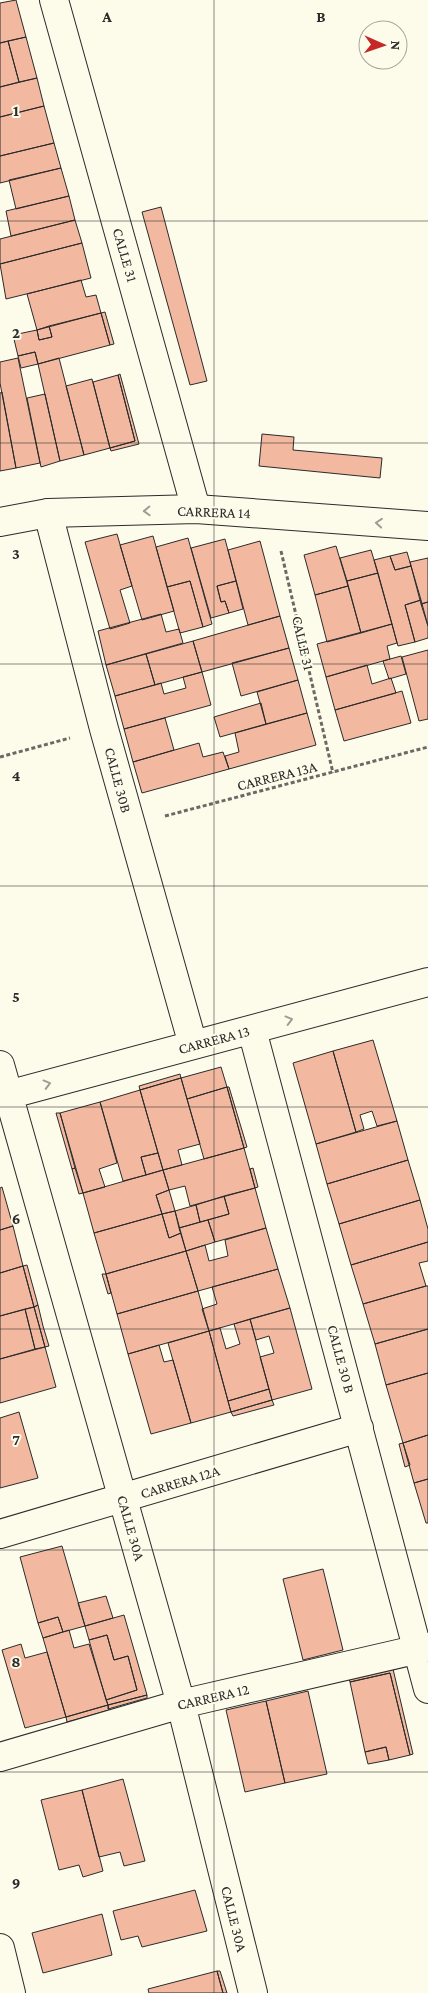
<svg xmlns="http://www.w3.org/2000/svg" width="428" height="1993" viewBox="0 0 428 1993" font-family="'Crimson Pro',serif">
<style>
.building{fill:#f2b8a0;stroke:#2b2b2b}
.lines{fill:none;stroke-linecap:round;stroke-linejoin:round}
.street-casing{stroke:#2b2b2b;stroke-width:30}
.primary-casing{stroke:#2b2b2b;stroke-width:30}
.path{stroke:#6a6964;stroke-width:3;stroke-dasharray:4 2.5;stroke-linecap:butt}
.street{stroke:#fdfbea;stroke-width:28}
.primary{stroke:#fdfbea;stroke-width:28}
.oneway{stroke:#9e9d94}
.grid{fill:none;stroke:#2b2b2b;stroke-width:1;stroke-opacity:0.55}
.labels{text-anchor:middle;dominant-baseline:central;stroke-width:4;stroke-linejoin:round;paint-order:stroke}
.street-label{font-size:15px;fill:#2b2b2b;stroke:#fdfbea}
.grid-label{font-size:16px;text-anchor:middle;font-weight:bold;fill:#2b2b2b;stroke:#fdfbea;stroke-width:4;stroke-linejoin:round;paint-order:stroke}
</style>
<rect width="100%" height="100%" fill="#fdfbea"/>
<path class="building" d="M 16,0 L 26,37 L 0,43 L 0,3 Z
M 26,37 L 37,78 L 19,82 L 8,41 Z
M 8,41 L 19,82 L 0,87 L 0,43 Z
M 37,78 L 44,106 L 0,117 L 0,87 Z
M 44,106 L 54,143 L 0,156 L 0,117 Z
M 54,143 L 61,168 L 0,183 L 0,156 Z
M 61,168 L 69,196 L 16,209 L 9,180 Z
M 69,196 L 75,220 L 11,236 L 6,211 Z
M 161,207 L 207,381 L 190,385 L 142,212 Z
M 75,220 L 82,243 L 0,264 L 0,239 Z
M 82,243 L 91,278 L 6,299 L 0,264 Z
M 81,280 L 86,297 L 96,295 L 101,313 L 37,330 L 27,294 Z
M 105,312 L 114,344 L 110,345 L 101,313 Z
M 101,313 L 110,345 L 38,364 L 35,352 L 18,356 L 13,335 L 37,330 L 39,340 L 52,337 L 49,326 Z
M 49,326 L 52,337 L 39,340 L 37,330 Z
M 35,352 L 38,364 L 21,368 L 18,356 Z
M 18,358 L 40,463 L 16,468 L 0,383 L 0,362 Z
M 59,358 L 84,455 L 60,461 L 38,364 Z
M 120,374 L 139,444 L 111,451 L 110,448 L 135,441 L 118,375 Z
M 118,375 L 135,441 L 110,448 L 93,382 Z
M 92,379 L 110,448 L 84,455 L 66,386 Z
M 2,392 L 16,468 L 0,471 L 0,393 Z
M 45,394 L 60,461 L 41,467 L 27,398 Z
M 262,434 L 294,437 L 293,450 L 382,458 L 380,478 L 259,466 Z
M 117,534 L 132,586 L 120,590 L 130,623 L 110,629 L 85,542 Z
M 153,536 L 174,611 L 142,620 L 120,545 Z
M 188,538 L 212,624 L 203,627 L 190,581 L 167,587 L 156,547 Z
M 225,539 L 236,581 L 217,586 L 221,602 L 225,601 L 229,613 L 211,618 L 191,548 Z
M 260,541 L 280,616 L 248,625 L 228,550 Z
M 336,546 L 348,586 L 315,595 L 304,555 Z
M 371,550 L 378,573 L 347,581 L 340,558 Z
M 407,552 L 411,566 L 395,570 L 390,556 Z
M 390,556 L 395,570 L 411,566 L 421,600 L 405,605 L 415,642 L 398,646 L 374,560 Z
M 428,558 L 428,602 L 421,604 L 410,562 Z
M 378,573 L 392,624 L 361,633 L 347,581 Z
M 190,581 L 203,627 L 180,633 L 167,587 Z
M 236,581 L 243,609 L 229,613 L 225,601 L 221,602 L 217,586 Z
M 348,586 L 361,633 L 327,642 L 315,595 Z
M 421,600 L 428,626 L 428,638 L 415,642 L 405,605 Z
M 428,602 L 428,626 L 421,604 Z
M 161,614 L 166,632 L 179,629 L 183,643 L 106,665 L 98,631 Z
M 280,616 L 289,648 L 202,672 L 193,641 Z
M 392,624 L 397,643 L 387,646 L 390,659 L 326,677 L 317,644 Z
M 193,641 L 202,672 L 155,685 L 146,654 Z
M 289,648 L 298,680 L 241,696 L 232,663 Z
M 428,650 L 428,719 L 419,721 L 402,657 Z
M 146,654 L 155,685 L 115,696 L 106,665 Z
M 401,656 L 406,674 L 389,679 L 383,661 Z
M 367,665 L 372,684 L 391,678 L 396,693 L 335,710 L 326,677 Z
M 202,672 L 211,705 L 124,729 L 115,696 L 161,683 L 164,694 L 186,688 L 183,677 Z
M 298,680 L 307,713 L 266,724 L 257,692 Z
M 402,691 L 411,723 L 344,741 L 335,710 Z
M 261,703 L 266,724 L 220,737 L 214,717 Z
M 307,713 L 316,745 L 229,769 L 225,756 L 239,752 L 235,733 Z
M 165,718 L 174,750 L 133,762 L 124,729 Z
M 199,743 L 203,757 L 223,752 L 229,769 L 142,793 L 133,762 Z
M 373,1040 L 397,1121 L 377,1126 L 372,1111 L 360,1115 L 364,1129 L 356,1132 L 333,1051 Z
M 333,1051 L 356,1132 L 316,1144 L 293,1063 Z
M 221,1067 L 227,1087 L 187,1099 L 181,1078 Z
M 180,1074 L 181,1078 L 140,1090 L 139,1086 Z
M 181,1078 L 200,1144 L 178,1150 L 182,1165 L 163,1170 L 140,1090 Z
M 227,1087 L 244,1148 L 204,1159 L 187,1099 Z
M 227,1087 L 229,1087 L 247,1147 L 244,1148 Z
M 140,1090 L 158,1153 L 141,1157 L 146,1175 L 123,1181 L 100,1102 Z
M 100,1102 L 117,1163 L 99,1169 L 105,1187 L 83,1193 L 60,1113 Z
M 56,1113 L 60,1113 L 75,1168 L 72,1169 Z
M 397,1121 L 408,1160 L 327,1184 L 316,1144 Z
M 244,1148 L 255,1188 L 190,1206 L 185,1186 L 169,1190 L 163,1170 Z
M 158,1153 L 163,1170 L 146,1175 L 141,1157 Z
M 408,1160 L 420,1200 L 339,1224 L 327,1184 Z
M 75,1168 L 83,1193 L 79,1194 L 72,1169 Z
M 253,1168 L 258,1187 L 255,1188 L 250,1169 Z
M 163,1170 L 169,1190 L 156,1195 L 162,1214 L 94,1233 L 83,1193 Z
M 2,1187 L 13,1226 L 0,1230 L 0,1188 Z
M 255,1188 L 266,1228 L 215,1242 L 208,1220 L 229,1214 L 224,1196 Z
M 169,1190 L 175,1211 L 162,1214 L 156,1195 Z
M 224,1196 L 229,1214 L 200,1222 L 196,1205 Z
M 420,1200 L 428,1229 L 428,1242 L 351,1265 L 339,1224 Z
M 196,1205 L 200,1222 L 179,1228 L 175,1211 Z
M 175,1211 L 181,1233 L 169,1238 L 162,1214 Z
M 162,1214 L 169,1238 L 181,1233 L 186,1251 L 106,1274 L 94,1233 Z
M 208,1220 L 215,1242 L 186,1251 L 179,1228 Z
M 13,1226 L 23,1266 L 0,1273 L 0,1230 Z
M 266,1228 L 278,1269 L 198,1291 L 186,1251 L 205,1245 L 209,1261 L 228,1256 L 225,1240 Z
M 428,1242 L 428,1261 L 419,1263 L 426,1286 L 363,1304 L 351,1265 Z
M 186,1251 L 198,1291 L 117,1314 L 106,1274 Z
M 27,1265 L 38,1305 L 34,1307 L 23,1266 Z
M 23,1266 L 34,1307 L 0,1316 L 0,1273 Z
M 278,1269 L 290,1308 L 209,1331 L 202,1309 L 217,1304 L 212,1287 Z
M 102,1274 L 106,1274 L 111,1293 L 108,1294 Z
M 426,1286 L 428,1286 L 428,1329 L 375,1344 L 363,1304 Z
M 198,1291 L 209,1331 L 128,1354 L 117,1314 Z
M 38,1305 L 43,1326 L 49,1346 L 45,1347 L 34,1307 Z
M 34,1307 L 45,1347 L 35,1349 L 25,1309 Z
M 290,1308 L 312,1389 L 272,1400 L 260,1357 L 274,1353 L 269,1336 L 256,1340 L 250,1319 Z
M 25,1309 L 35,1349 L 0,1359 L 0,1316 Z
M 250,1319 L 269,1389 L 228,1401 L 209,1331 L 220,1328 L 226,1349 L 240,1344 L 234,1324 Z
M 428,1329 L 428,1373 L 386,1385 L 375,1344 Z
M 209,1331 L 231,1412 L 191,1423 L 168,1343 Z
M 159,1345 L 164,1362 L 173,1360 L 191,1423 L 151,1434 L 128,1354 Z
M 45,1347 L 56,1387 L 0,1403 L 0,1359 Z
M 428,1373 L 428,1435 L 403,1443 L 386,1385 Z
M 269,1389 L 272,1400 L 231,1412 L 228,1401 Z
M 272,1400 L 274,1405 L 233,1416 L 231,1412 Z
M 19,1412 L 38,1478 L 0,1488 L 0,1418 Z
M 428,1435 L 428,1479 L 414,1483 L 403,1443 Z
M 403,1443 L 410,1465 L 405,1467 L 399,1444 Z
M 428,1479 L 428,1523 L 426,1523 L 414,1483 Z
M 62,1546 L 85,1626 L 63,1632 L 58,1617 L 38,1623 L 20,1557 Z
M 323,1569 L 343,1650 L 303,1660 L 283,1579 Z
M 106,1596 L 113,1618 L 85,1626 L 78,1603 Z
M 124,1615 L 147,1695 L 108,1705 L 106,1700 L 137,1690 L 128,1656 L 114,1660 L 107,1635 L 89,1640 L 85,1626 Z
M 58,1617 L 63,1632 L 43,1638 L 38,1623 Z
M 69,1630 L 74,1648 L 89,1644 L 108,1705 L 66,1717 L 43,1638 Z
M 107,1635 L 114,1660 L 128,1656 L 137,1690 L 106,1700 L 89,1640 Z
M 21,1644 L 25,1658 L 47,1652 L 66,1717 L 25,1728 L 2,1650 Z
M 393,1669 L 413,1754 L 410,1755 L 390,1673 L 350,1682 L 349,1679 Z
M 390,1673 L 410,1755 L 389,1760 L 386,1747 L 365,1752 L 350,1682 Z
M 308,1691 L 327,1774 L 285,1783 L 266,1701 Z
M 147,1695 L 147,1698 L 108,1709 L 108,1705 Z
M 266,1701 L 285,1783 L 245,1792 L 226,1710 Z
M 108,1705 L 109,1710 L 67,1722 L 66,1717 Z
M 386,1747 L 389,1760 L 368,1764 L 365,1752 Z
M 123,1779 L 145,1861 L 124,1866 L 120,1852 L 99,1857 L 82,1790 Z
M 82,1790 L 103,1871 L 83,1877 L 79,1865 L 59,1870 L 41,1800 Z
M 195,1890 L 207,1931 L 142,1947 L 138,1936 L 121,1940 L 113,1911 Z
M 102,1914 L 112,1955 L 43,1973 L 32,1933 Z
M 217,1971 L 220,1971 L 227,1993 L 223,1993 Z
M 217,1971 L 223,1993 L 149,1993 L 148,1989 Z"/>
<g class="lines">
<defs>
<path id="street" d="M 54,0 L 196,509
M 48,513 L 104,729 L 193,1045
M 252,1030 L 428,1689
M 0,1065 L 181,1704 L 253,1993
M 0,1097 L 428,982
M 0,1534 L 359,1428
M 0,1757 L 181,1704 L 428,1647
M 0,1948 L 11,1993"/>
<path id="primary" d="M 0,522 L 48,513 L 196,509 L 428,526"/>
</defs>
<use href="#street" class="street-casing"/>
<use href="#primary" class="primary-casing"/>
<path class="path" d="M 281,551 L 333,773
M 0,757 L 70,738
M 165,816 L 428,747"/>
<use href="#street" class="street"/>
<use href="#primary" class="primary"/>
</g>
<defs><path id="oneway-chevron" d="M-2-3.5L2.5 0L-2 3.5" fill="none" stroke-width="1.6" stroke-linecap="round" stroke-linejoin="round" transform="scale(1.25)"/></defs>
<g class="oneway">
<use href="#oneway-chevron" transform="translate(147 511) rotate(178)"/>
<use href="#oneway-chevron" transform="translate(379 523) rotate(-175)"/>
<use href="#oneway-chevron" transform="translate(289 1020) rotate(-15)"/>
<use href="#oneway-chevron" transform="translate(47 1084) rotate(-15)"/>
</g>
<path class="grid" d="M 214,0 L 214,1993M 0,221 L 428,221M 0,443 L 428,443M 0,664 L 428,664M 0,886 L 428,886M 0,1107 L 428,1107M 0,1329 L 428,1329M 0,1550 L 428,1550M 0,1772 L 428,1772"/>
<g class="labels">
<g class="street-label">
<text transform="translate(125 255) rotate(74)">CALLE 31</text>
<text transform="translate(214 512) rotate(2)">CARRERA 14</text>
<text transform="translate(303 643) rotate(77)">CALLE 31</text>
<text transform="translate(277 776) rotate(-14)">CARRERA 13A</text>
<text transform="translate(118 780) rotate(75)">CALLE 30B</text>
<text transform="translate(214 1040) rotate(-15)">CARRERA 13</text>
<text transform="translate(341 1359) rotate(75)">CALLE 30 B</text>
<text transform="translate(180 1482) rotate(-17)">CARRERA 12A</text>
<text transform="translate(131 1528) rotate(74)">CALLE 30A</text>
<text transform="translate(213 1697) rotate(-13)">CARRERA 12</text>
<text transform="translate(234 1919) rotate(76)">CALLE 30A</text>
</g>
</g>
<g class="grid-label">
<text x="107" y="22">A</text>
<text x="321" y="22">B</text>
<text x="16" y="116">1</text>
<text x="16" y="338">2</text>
<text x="16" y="559">3</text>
<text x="16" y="781">4</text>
<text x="16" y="1002">5</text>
<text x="16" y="1224">6</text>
<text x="16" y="1445">7</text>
<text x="16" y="1667">8</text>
<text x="16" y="1888">9</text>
</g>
<g transform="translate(383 45) rotate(92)"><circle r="24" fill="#fdfbea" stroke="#a9a89e"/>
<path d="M0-4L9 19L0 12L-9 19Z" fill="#c62828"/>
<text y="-8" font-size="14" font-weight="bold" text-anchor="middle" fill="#2b2b2b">N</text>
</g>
</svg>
